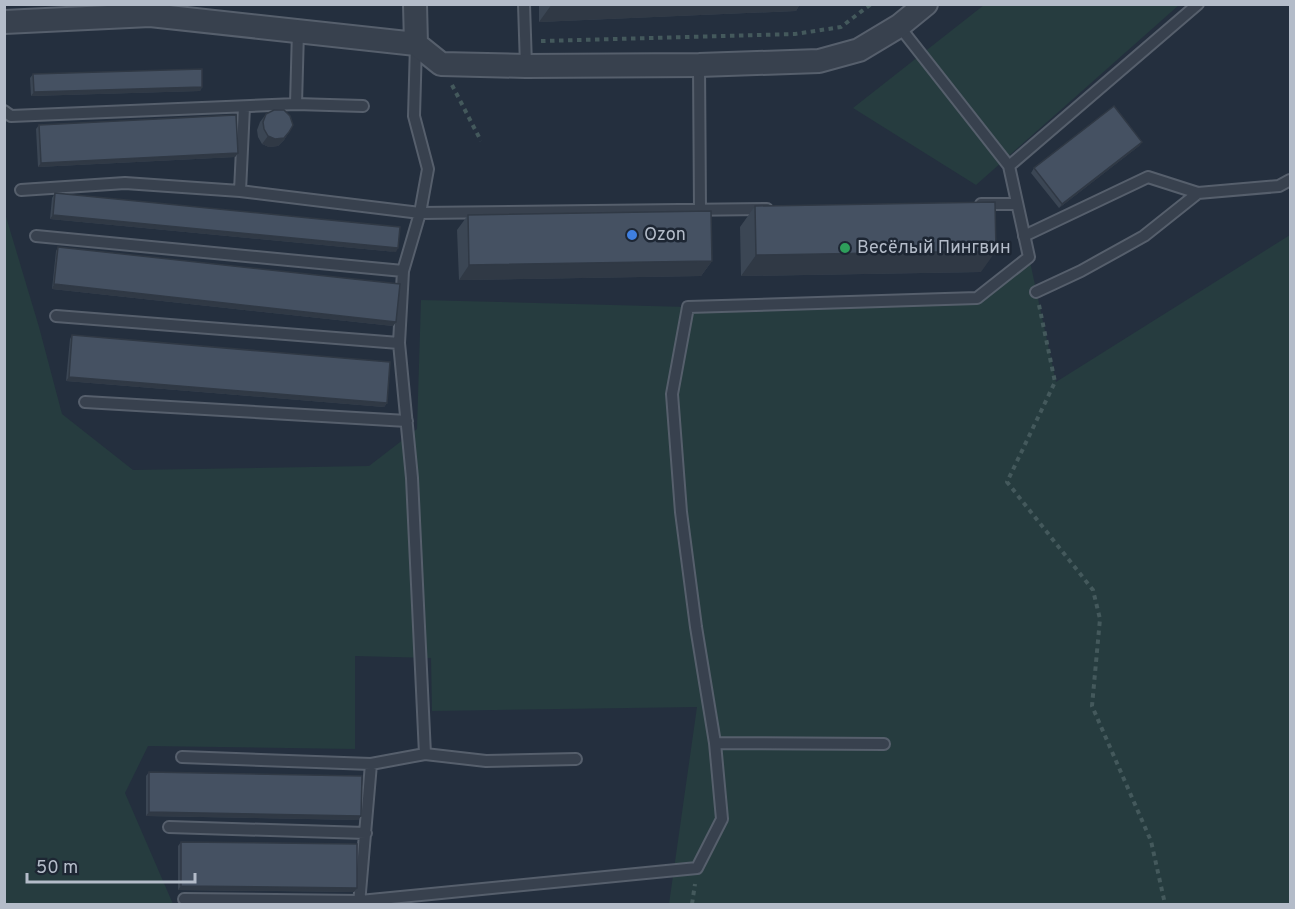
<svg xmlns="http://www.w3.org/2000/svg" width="1295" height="909" viewBox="0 0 1295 909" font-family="Overpass,sans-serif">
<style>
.green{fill:#263c3f}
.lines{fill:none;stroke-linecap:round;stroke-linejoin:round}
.service-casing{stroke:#565f6c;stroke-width:14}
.minor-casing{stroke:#565f6c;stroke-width:26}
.path{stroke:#44595c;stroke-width:4;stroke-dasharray:4.5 4.5;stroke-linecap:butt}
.service{stroke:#38414e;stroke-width:10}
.minor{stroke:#38414e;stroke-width:22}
.wall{fill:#3b4654}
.shaded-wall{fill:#303945}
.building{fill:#455162;stroke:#303945;stroke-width:1.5}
.shop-dot{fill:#3f7fe0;stroke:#1d2633;stroke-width:2}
.leisure-dot{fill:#2e9e5b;stroke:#1d2633;stroke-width:2}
.labels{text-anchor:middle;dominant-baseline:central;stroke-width:5;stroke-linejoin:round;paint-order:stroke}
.poi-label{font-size:18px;fill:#b4bcc9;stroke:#1d2633;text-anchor:start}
</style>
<rect width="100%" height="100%" fill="#242f3e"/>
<path class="green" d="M 984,5 L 1179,5 L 976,185 L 853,108 Z
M 4,210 L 39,327 L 62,414 L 133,470 L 369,466 L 417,429 L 421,300 L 688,307 L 976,298 L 1029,257 L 1056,382 L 1290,235 L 1290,904 L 669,904 L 697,707 L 432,711 L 431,658 L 355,656 L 355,749 L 148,746 L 125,793 L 173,904 L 5,904 Z"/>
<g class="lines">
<defs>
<path id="service" d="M 524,4 L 526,66
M 699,65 L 700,210
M 296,104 L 298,31
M 4,111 L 11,116 L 296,104 L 363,106
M 1009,166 L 1198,4
M 21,190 L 125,183 L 240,191 L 420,213 L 767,209
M 240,191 L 244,107
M 981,204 L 1017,204
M 36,236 L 403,271
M 1024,236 L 1148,177 L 1198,193 L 1279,186 L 1290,180
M 1036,292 L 1081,271 L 1144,236 L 1198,193
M 56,316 L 399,343
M 85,402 L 407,421
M 715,743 L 884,744
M 425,754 L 486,761 L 576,759
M 182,757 L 371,764
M 169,827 L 366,833
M 184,899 L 360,901 L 697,868 L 722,819 L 715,743 L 696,627 L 681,512 L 672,394 L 688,307 L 977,298 L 1029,257 L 1009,166 L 899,26
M 359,904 L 371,764 L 425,754 L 412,478 L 399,343 L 403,271 L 420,213 L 428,169 L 414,116 L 416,44"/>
<path id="minor" d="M 415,4 L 416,44
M 4,22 L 150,15 L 416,44 L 441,64 L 526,66 L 699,65 L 819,61 L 859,50 L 899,26 L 926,4"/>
</defs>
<use href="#service" class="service-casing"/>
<use href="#minor" class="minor-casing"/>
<path class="path" d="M 541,41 L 795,34 L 841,27 L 871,4
M 452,85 L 481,141
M 1039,305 L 1055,382 L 1007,482 L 1093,590 L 1100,619 L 1092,706 L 1151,841 L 1165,904
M 692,904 L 695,884"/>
<use href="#service" class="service"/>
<use href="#minor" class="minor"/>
</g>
<path class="wall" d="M 539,4 L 800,4 L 796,11 L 539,22 Z
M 33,74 L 202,87 L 200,91 L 31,96 L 30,78 Z
M 266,114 L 289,132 L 284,140 L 278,146 L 269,147 L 262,144 L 258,137 L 257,130 L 260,122 Z
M 39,125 L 238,153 L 235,157 L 38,167 L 36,129 Z
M 1142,142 L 1139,146 L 1059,208 L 1031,173 L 1034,168 Z
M 55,193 L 396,252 L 50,219 L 52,198 Z
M 755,206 L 981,272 L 741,276 L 740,227 Z
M 468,215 L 712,261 L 701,276 L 459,280 L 457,230 Z
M 58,247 L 396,322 L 393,326 L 52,289 L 56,251 Z
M 72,335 L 387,403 L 384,407 L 66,381 L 70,339 Z
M 149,772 L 361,816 L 358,820 L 146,816 L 146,776 Z
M 181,842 L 357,888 L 354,892 L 178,890 L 178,846 Z"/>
<path class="shaded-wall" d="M 552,4 L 800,4 L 796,11 L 539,22 Z
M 202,87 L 200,91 L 31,96 L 34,92 Z
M 289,132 L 284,140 L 278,146 L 269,147 L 262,144 L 268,136 Z
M 1142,142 L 1139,146 L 1059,208 L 1062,204 Z
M 238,153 L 235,157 L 38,167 L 41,163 Z
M 53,215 L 398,248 L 396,252 L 50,219 Z
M 996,251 L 981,272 L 741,276 L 756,255 Z
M 712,261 L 701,276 L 459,280 L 469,265 Z
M 54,284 L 396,322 L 393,326 L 52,289 Z
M 69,377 L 387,403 L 384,407 L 66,381 Z
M 149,812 L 361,816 L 358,820 L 146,816 Z
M 181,886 L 357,888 L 354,892 L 178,890 Z"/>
<path class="building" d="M 202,69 L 202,87 L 34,92 L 33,74 Z
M 1114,106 L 1142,142 L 1062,204 L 1034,168 Z
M 274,110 L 284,110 L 290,116 L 293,125 L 289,132 L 284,138 L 275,139 L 268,136 L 264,129 L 263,122 L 266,114 Z
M 236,115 L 238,153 L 41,163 L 39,125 Z
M 55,193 L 400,227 L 398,248 L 53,215 Z
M 995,202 L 996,251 L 756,255 L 755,206 Z
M 711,211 L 712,261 L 469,265 L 468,215 Z
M 58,247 L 400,284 L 396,322 L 54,284 Z
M 72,335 L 390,362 L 387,403 L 69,377 Z
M 149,772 L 362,776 L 361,816 L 149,812 Z
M 181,842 L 357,844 L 357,888 L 181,886 Z"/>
<circle class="shop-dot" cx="632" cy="235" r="6"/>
<circle class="leisure-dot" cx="845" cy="248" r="6"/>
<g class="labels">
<g class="poi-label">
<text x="644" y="235">Ozon</text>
<text x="857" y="248">Весёлый Пингвин</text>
</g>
</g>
<rect width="1295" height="909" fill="none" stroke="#b4bcc9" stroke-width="12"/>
<path d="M27 873v9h168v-9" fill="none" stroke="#b4bcc9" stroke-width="3"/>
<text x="36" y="873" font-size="18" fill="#b4bcc9" stroke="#1d2633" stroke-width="4.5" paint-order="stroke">50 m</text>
</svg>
